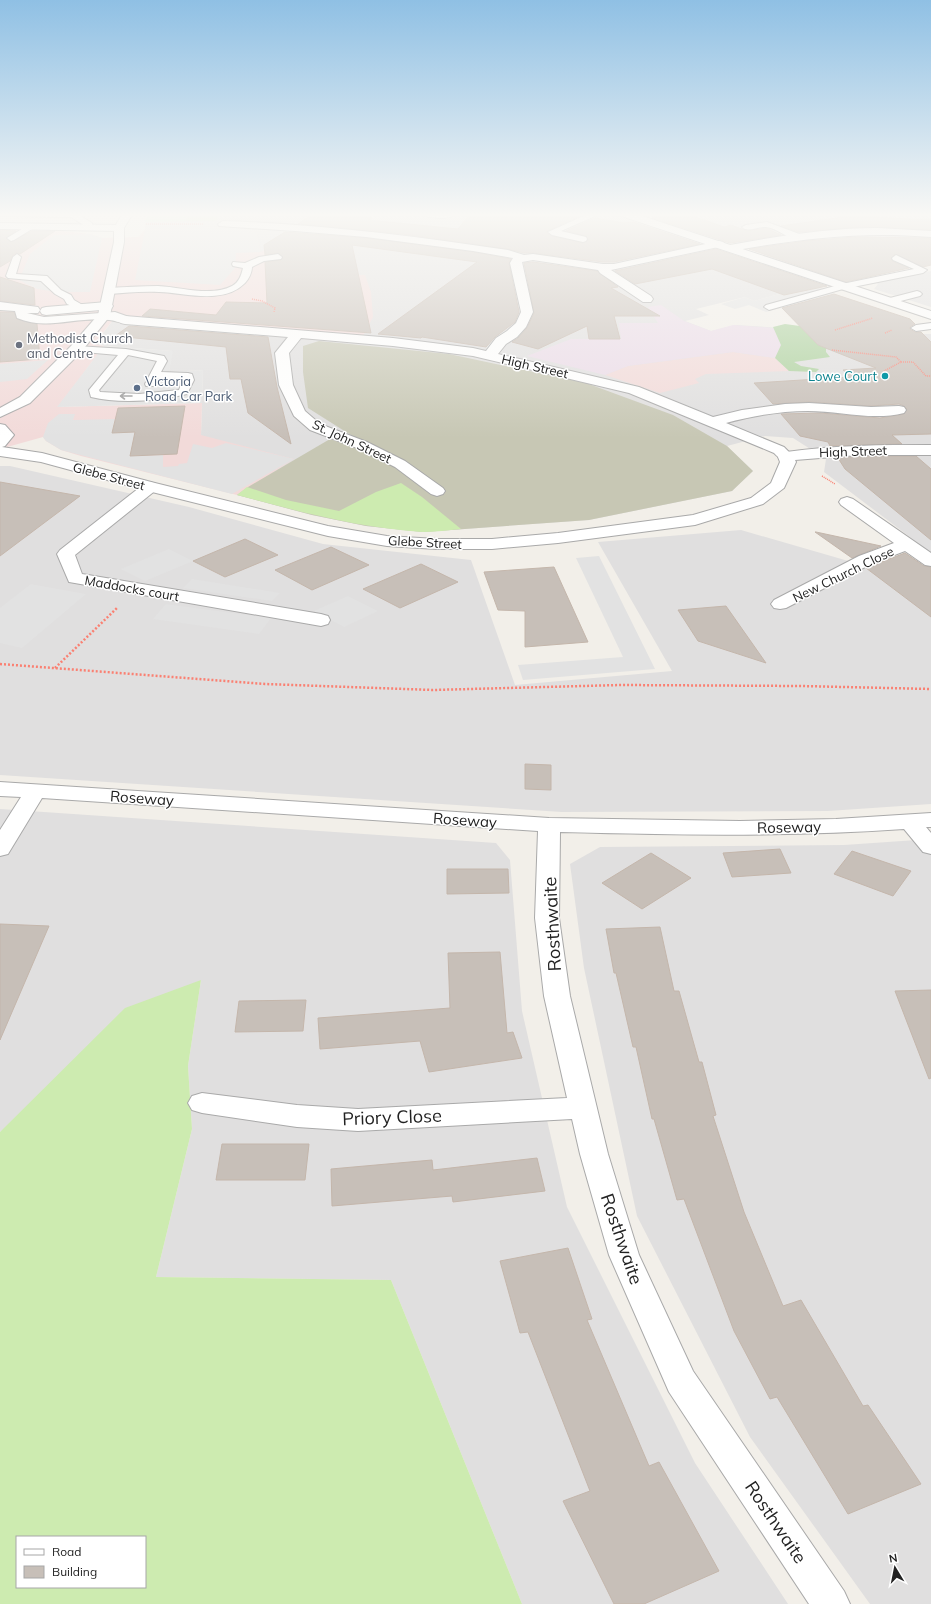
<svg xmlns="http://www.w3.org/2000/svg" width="931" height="1604" viewBox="0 0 931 1604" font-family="Mulish,sans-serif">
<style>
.residential{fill:#e0dfdf}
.commercial{fill:#f2dad9}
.industrial{fill:#ebdbe8}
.construction{fill:#c7c7b4}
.grass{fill:#cdebb0;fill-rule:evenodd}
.forest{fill:#add19e}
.park{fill:#c8facc}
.parking{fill:#e2e2e2}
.building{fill:#c7bfb8;stroke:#c4b6ab}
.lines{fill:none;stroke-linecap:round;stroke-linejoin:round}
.service-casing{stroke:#a9a9a9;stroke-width:2}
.pedestrian-casing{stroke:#a9a9a9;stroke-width:2}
.minor-casing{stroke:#a9a9a9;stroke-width:2}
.tertiary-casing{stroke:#a9a9a9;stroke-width:2}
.path-far1{stroke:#fa8072;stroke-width:1.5;stroke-dasharray:1 1;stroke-linecap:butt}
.path{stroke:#fa8072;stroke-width:2.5;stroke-dasharray:2 2;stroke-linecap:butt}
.service{fill:#fff;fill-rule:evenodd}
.pedestrian{fill:#fff;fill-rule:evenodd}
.minor{fill:#fff;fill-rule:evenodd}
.tertiary{fill:#fff;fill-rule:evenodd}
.oneway{stroke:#9c9c9c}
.worship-dot{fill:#6b7280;stroke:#fff;stroke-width:1.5}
.culture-dot{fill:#0f9aa8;stroke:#fff;stroke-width:1.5}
.service-dot{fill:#5c6f8a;stroke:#fff;stroke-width:1.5}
.labels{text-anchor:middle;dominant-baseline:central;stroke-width:3;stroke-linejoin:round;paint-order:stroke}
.far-worship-label{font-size:13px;fill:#5b616d;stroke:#fff;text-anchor:start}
.far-street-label{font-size:13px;fill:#222;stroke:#fff}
.far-culture-label{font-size:13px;fill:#0d838f;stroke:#fff;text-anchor:end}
.far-service-label{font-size:13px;fill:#4e5e75;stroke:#fff;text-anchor:start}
.street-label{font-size:15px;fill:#222;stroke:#fff}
.near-street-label{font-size:18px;fill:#222;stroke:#fff}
</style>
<rect width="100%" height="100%" fill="#f2efe9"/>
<path class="residential" d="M 148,213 L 608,213 L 694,242 L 813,285 L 754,301 L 745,297 L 696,309 L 709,315 L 685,321 L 711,331 L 736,325 L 879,334 L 931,334 L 931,553 L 824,472 L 826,459 L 793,438 L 765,436 L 727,446 L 753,471 L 732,491 L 589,520 L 423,532 L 366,526 L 312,515 L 237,495 L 248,487 L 201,435 L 203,370 L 169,372 L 172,351 L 94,345 L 113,320 L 322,276 L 260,252 L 256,232 L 232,227 L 145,230 L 145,222 Z
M 642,213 L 931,213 L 931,254 L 752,250 Z
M 931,271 L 931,307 L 874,289 L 878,284 L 875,282 Z
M 0,466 L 10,466 L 189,507 L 323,544 L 471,560 L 515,685 L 672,671 L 598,542 L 741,530 L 869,567 L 898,559 L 931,582 L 931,804 L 828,811 L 562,812 L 0,775 Z
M 0,809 L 496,843 L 510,860 L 522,1011 L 567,1207 L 695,1463 L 788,1604 L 522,1604 L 391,1280 L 156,1277 L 192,1129 L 188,1066 L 201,980 L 0,1132 Z
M 931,839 L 931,1604 L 870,1604 L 750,1437 L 637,1216 L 584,968 L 570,864 L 600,847 L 844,845 Z"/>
<path class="commercial" d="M 232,227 L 256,232 L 260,252 L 267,250 L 339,254 L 322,276 L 365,275 L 371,292 L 373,317 L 362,338 L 113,320 L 94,344 L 104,346 L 58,407 L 202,403 L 201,435 L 294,459 L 237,495 L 81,456 L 61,450 L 46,441 L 43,437 L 0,449 L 0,229 L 54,230 L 90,234 L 102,238 L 138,237 L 145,230 Z
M 733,352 L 775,358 L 789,371 L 706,374 L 695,379 L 699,383 L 660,393 L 605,375 L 628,366 Z"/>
<path class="industrial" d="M 661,305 L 684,321 L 711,331 L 733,325 L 774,328 L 781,346 L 775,358 L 733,352 L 628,366 L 605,375 L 527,356 L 571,339 L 621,339 L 619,323 L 658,323 L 648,307 Z"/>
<path class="construction" d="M 319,341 L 449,354 L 586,383 L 673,415 L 727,446 L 753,471 L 732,491 L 589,520 L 423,532 L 366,526 L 312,515 L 237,495 L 248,487 L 330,439 L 380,456 L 429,493 L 442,490 L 346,432 L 308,408 L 303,372 L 303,346 Z"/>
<path class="grass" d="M 188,213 L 220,213 L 216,221 L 186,221 Z
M 401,483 L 422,497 L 461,529 C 448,530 435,532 422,532 C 359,528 297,511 237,495 L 247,487 L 286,500 L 339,511 L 376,492 Z
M 201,980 L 188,1066 L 192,1129 L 156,1277 L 391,1280 L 522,1604 L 0,1604 L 0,1132 L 125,1008 ZM 17,1537 L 145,1537 L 145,1587 L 17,1587 Z"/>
<path class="forest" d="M 785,324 L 822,329 L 862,352 L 826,349 L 826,352 L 830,357 L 794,362 L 801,366 L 819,369 L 816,372 L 789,371 L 775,358 L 781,345 L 773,327 Z"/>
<path class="park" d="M 148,213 L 188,213 L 186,221 L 145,222 Z"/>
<path class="parking" d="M 232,227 L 256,232 L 260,252 L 236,253 L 235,268 L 220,285 L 135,280 L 145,230 Z
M 90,234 L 102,238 L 90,292 L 58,292 L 37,289 L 19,280 L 30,254 L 54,235 Z
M 813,285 L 835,293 L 766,312 L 749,305 L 735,309 L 721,304 L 745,297 L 754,301 Z
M 104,346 L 173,351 L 169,372 L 203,370 L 202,403 L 57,407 Z
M 48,360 L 27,379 L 0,382 L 0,364 Z
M 59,414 L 75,414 L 73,420 L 115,419 L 112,433 L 135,432 L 130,456 L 163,455 L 163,467 L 178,466 L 179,464 L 187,463 L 193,444 L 212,448 L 226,443 L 294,459 L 232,494 L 61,450 L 46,441 L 43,437 L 48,423 Z
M 169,549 L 193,561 L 145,581 L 121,569 Z
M 599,556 L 655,669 L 523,680 L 518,665 L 623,657 L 576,558 Z
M 192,579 L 280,593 L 272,601 L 183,588 Z
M 31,584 L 86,594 L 22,648 L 0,643 L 0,608 Z
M 348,596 L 378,611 L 344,627 L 314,611 Z
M 166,604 L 271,618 L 259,634 L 153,619 Z"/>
<path class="building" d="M 314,213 L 372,218 L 368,220 L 458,229 L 471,213 L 574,213 L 582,215 L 547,231 L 547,233 L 552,236 L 583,243 L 588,240 L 586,236 L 566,231 L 595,218 L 624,223 L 633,222 L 700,244 L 614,262 L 603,262 L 533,253 L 524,253 L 508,249 L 402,234 L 298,224 Z
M 674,213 L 684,213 L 724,227 L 731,225 L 747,231 L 766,228 L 781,235 L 730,243 L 652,218 Z
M 850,216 L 931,220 L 931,230 L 859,227 L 799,232 L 781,226 Z
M 0,230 L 16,231 L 6,238 L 11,242 L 32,231 L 55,231 L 20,254 L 16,253 L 12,256 L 10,261 L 0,267 Z
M 285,232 L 366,238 L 473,252 L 511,259 L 509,263 L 519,312 L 515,322 L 495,337 L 486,347 L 422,337 L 421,338 L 378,334 L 477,262 L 352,245 L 371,333 L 142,316 L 150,309 L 216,315 L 226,302 L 267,303 L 265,262 L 281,260 L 283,257 L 278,253 L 265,255 L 264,245 Z
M 855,237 L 931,238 L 931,265 L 923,267 L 895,254 L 891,258 L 892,261 L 909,268 L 846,282 L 749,249 L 806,241 Z
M 716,249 L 827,286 L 784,295 L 712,269 L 635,284 L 615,271 Z
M 533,262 L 597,271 L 618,287 L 611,288 L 660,316 L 614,316 L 620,339 L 589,339 L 587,326 L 538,349 L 512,342 L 518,338 L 527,328 L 534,313 L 524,263 Z
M 0,277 L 34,288 L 35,305 L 0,301 Z
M 834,294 L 910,319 L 915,324 L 910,327 L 910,329 L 915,332 L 921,332 L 931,342 L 931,434 L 892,435 L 902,444 L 830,446 L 828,442 L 800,436 L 781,414 L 820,413 L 880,418 L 904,414 L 907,409 L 904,406 L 899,404 L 871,406 L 809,402 L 773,404 L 754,383 L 850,377 L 843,370 L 876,368 L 818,345 L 782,308 Z
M 0,312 L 14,312 L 17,319 L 37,324 L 40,359 L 0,362 Z
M 129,326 L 268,337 L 277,387 L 291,444 L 248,413 L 241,379 L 230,379 L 226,347 L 115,336 Z
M 185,406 L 177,454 L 130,456 L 135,432 L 112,433 L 118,408 Z
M 858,456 L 916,456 L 931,469 L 931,540 L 845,469 L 838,458 Z
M 0,482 L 80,496 L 0,556 Z
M 815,532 L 816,532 L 881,546 L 852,558 Z
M 245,539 L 278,555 L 225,577 L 193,561 Z
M 331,547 L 369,565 L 312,590 L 275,570 Z
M 905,553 L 924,566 L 931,567 L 931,617 L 866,568 Z
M 421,564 L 458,582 L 400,608 L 363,589 Z
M 554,567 L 588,642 L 525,647 L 525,611 L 498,610 L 484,572 Z
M 726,606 L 766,663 L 698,641 L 678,610 Z
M 525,764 L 551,765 L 551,790 L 525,789 Z
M 780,849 L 791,873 L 732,877 L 723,853 Z
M 852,851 L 911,871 L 893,896 L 834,874 Z
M 651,853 L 691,878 L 642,909 L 602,883 Z
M 447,869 L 508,869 L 509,893 L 447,894 Z
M 0,924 L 49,926 L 0,1040 Z
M 660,927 L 674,991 L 679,991 L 699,1062 L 702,1062 L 716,1115 L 713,1116 L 744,1212 L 783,1306 L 801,1300 L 863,1406 L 868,1405 L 921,1484 L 848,1514 L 777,1397 L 770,1399 L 734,1331 L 684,1199 L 677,1200 L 654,1119 L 652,1119 L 636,1047 L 633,1047 L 616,973 L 614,973 L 606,929 Z
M 500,952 L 507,1033 L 513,1032 L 522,1058 L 429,1072 L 420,1041 L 320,1049 L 318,1018 L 450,1008 L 448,953 Z
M 931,990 L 931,1078 L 929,1079 L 895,991 Z
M 306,1000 L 303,1031 L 235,1032 L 239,1001 Z
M 222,1144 L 309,1144 L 305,1180 L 216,1180 Z
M 537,1158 L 545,1191 L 453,1202 L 452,1196 L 332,1206 L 331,1169 L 432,1160 L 433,1170 Z
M 568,1248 L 592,1319 L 587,1320 L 649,1466 L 659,1462 L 719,1571 L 644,1604 L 614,1604 L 563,1501 L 590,1491 L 528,1332 L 520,1333 L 500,1261 Z"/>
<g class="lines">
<defs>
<path id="service" d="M 0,213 L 76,213 L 92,223 L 93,228 L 92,230 L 86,230 L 85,226 L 71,217 L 0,216 Z
M 590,213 L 602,213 L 561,231 L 586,237 L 587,239 L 586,241 L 583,242 L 552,235 L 548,232 Z
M 767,222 L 802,235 L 803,237 L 802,239 C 790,242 778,228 766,227 C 758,226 748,233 742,227 L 746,225 Z
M 30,224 L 33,224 L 37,226 L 14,240 L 11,241 L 7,238 Z
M 17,254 L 21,257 L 16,274 L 47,276 L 61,290 L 71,295 L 74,300 L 86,307 L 84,309 L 78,309 L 67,304 L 64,299 L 55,294 L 41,281 L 8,278 L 6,276 L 13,257 Z
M 278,254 L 282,257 L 281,259 L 264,261 L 252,267 C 252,272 249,279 245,283 C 223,305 186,293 159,292 C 142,291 125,293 109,294 L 104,291 L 109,288 C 125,287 142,286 158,286 C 181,287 211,297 232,286 C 239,282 241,276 243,268 L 233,266 L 232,264 L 233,262 L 245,263 L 259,257 Z
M 896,255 L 927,270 L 923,273 L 843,289 L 769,310 L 764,307 L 766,305 L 842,284 L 914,269 L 893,260 L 892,258 Z
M 917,291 L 920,292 L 922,294 L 920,296 L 889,304 L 884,301 L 886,299 Z
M 931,323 L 931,329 L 916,331 L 911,328 L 916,325 Z
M 76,346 L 126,349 L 164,356 L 167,361 L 161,372 L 188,373 L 192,374 L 194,380 L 187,394 C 159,401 119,404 91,397 L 89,390 L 118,355 L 72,351 L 71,349 L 72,347 ZM 128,355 L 157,361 L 145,384 L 146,386 L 154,386 L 158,378 L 183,379 L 179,390 L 139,394 L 100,392 L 99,390 Z"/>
<path id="pedestrian" d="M 0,302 L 38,307 L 40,310 L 38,313 L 27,313 L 44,317 L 115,312 L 129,317 L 131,320 L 129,323 C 122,325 115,320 109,320 C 77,316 47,331 17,318 L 15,311 L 0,310 Z"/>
<path id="minor" d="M 419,213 L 453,213 L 454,215 C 450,220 424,218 419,213 Z
M 223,221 C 319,224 413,236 508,250 L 524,255 L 533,254 L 603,264 L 614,264 L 719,241 L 723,242 L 725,244 L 723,246 L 611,270 L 651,296 L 653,299 L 651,302 L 643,302 L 600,273 L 598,270 L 533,260 L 522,262 L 533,312 L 526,327 L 517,337 L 506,344 L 498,354 L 639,387 L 713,417 L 742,410 L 785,404 L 809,403 L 871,407 L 899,406 L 904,407 L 906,410 L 904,413 C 873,421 839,411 808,411 C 781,411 752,416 726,423 L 784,447 L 794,457 L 791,460 C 783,462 780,459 774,453 L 629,393 L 473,356 L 393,346 L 301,338 L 289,353 L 293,385 L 305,411 L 320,424 L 367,442 L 405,461 L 443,488 L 445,491 L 443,494 L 437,496 L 431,494 L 395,467 L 357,448 L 310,430 L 294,416 L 279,385 L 275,353 L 288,337 L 125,324 L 121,323 L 119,320 L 121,317 L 125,316 L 393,338 L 473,348 L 486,351 L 496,338 L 507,331 L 516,323 L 521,312 L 510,263 L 513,258 L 473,251 L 366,237 L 295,231 L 219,226 L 218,224 Z
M 0,223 L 119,225 L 124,228 L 119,231 L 0,229 Z
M 878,228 L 931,231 L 931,237 C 860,231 800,239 730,251 L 724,248 L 730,245 C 779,236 828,228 878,228 Z
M 107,302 L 111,303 L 113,306 L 111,309 L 46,315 L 42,314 L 40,311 L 42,308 L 46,307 Z
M 150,482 L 156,484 L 158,487 L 156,490 L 75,555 L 82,574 L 321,614 L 328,616 L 330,620 L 328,624 L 321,626 L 69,582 L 57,554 L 60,550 L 144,484 Z
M 847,497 L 853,499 L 931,553 L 931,566 L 925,565 L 905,551 L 871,564 L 786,608 L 780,609 L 774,608 L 771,604 L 774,600 L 859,556 L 894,543 L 841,505 L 839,502 L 841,499 Z
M 0,782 L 549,818 L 740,821 L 836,819 L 931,813 L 931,827 L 926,827 L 931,833 L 931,854 L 923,852 L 904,829 C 789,837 675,835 560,832 L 559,918 L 570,996 L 608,1154 L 639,1255 L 693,1371 L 844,1591 L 850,1604 L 809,1604 L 669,1392 L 609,1255 L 580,1154 L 572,1119 L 358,1131 L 297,1127 L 202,1113 L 192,1110 L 188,1103 L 192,1096 L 202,1093 L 297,1105 L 358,1109 L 567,1098 L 544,996 L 535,918 L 538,831 L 42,798 L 8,854 L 0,856 L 0,830 L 21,797 L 0,796 Z"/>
<path id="tertiary" d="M 123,213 L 133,213 L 124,228 L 124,242 L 110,316 L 81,352 L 30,403 L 0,417 L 0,408 L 20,397 L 71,346 L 98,315 L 114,242 L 114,228 Z
M 617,213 L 633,213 L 931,311 L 931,319 L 618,215 Z
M 0,424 L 5,425 L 14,435 L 5,446 L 2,447 L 42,453 L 155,483 L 328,526 L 387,536 L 437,539 L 492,539 L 558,533 L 693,515 L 751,498 L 771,483 L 780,462 L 778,457 L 781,454 L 786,452 C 834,445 882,445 931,445 L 931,455 L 858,455 L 795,460 L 796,462 L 784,488 L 763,504 L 695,525 L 558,543 L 492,549 L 437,549 L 387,546 L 328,536 L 144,490 L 41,462 L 0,456 Z"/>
</defs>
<use href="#service" class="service-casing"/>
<use href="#pedestrian" class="pedestrian-casing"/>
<use href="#minor" class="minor-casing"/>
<use href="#tertiary" class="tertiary-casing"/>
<path class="path-far1" d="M 146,224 L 203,224
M 252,299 L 262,301 L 275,308 L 274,312
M 835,330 L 873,318
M 885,333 L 892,330
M 832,350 L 896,357 L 901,362 L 884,371
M 901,362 L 913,362 L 926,376 L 931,376
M 822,476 L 835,484"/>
<path class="path" d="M 0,664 L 265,684 L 433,690 L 620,685 L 801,686 L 931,689
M 55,668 L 117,608"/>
<use href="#service" class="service"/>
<use href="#pedestrian" class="pedestrian"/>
<use href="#minor" class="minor"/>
<use href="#tertiary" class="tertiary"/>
</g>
<defs><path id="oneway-shaft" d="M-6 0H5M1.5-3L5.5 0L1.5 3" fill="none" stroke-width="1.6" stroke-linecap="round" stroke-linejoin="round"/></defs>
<use class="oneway" href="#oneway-shaft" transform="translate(126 396) rotate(-180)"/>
<linearGradient id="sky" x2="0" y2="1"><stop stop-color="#8fc0e4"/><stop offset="0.49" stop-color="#f9f8f5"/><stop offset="1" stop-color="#f9f8f5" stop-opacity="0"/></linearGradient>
<rect width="931" height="438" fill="url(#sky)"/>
<circle class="worship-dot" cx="19" cy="345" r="4"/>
<circle class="culture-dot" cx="885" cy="376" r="4"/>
<circle class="service-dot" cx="137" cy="388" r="4"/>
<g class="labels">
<g class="far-worship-label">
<text x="27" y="338">Methodist Church<tspan x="27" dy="15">and Centre</tspan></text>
</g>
<g class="far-street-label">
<text transform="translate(535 366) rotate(13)">High Street</text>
<text transform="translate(352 441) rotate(25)">St. John Street</text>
<text transform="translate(853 451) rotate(-2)">High Street</text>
<text transform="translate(109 476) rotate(15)">Glebe Street</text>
<text transform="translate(425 542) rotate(3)">Glebe Street</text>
<text transform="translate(843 574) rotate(-26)">New Church Close</text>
<text transform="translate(132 588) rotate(10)">Maddocks court</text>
</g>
<g class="far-culture-label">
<text x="877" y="376">Lowe Court</text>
</g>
<g class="far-service-label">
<text x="145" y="381">Victoria<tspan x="145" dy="15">Road Car Park</tspan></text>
</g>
<g class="street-label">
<text transform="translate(142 798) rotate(4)">Roseway</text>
<text transform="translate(465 820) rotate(4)">Roseway</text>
<text transform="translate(789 827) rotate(-1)">Roseway</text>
</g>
<g class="near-street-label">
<text transform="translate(552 924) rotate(-93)">Rosthwaite</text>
<text transform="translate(392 1117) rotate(-2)">Priory Close</text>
<text transform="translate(622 1239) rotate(71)">Rosthwaite</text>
<text transform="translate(776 1522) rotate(56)">Rosthwaite</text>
</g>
</g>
<rect x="16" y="1536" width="130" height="52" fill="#ffffff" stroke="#a7a7a7"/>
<rect x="24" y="1549" width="20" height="6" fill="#ffffff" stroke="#a7a7a7"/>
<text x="52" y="1556" font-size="12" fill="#222222">Road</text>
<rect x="24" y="1566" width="20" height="12" fill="#c7bfb8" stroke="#a7a7a7"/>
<text x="52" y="1576" font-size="12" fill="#222222">Building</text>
<g transform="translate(895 1568) rotate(350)" stroke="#ffffff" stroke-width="3" paint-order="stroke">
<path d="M0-3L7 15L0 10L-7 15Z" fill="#222222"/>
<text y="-6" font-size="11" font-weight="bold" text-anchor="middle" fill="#222222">N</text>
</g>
</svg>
